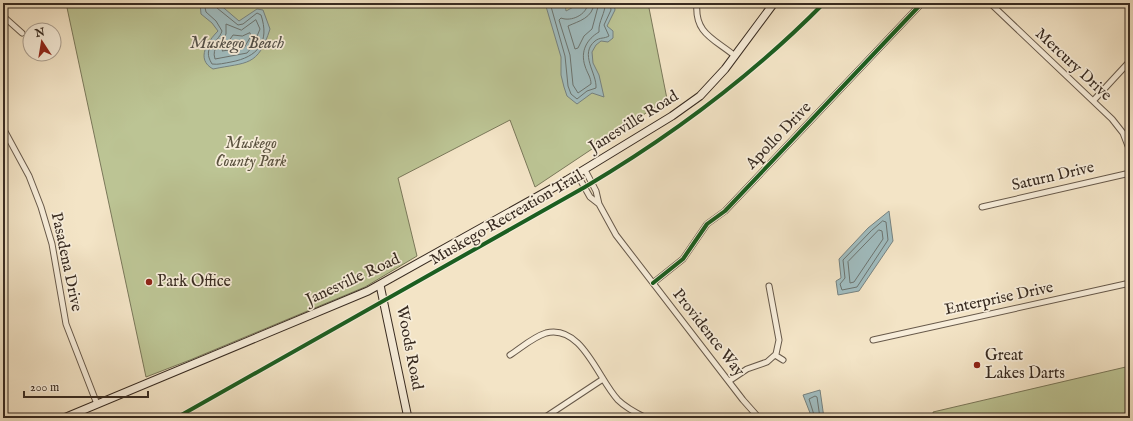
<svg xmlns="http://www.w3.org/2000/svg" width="1133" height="421" viewBox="0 0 1133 421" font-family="'IM FELL English',serif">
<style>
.green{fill:#bcc494;stroke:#7a785a}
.water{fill:#a0bcbf;stroke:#768280}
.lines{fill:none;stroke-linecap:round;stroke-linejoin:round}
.shore{stroke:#6c7470;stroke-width:1}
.street-casing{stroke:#67594a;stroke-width:7}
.secondary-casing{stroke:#382b21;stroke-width:9}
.street{stroke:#f7edda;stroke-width:5}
.secondary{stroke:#f7edda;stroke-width:7}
.cycleway-casing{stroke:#f7edda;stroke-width:6}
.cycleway{stroke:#1b5e20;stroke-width:4}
.poi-dot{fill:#8f2418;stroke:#f7edda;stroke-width:1.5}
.labels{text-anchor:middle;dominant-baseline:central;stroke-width:3.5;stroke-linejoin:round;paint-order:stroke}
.street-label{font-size:16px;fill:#382b21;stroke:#f7edda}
.park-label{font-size:16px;font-style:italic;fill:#59513e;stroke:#f7edda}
.poi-label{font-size:16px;fill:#382b21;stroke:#f7edda;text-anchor:start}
.water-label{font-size:17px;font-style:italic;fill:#524f48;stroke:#f7edda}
</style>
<rect width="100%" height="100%" fill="#f3e4c6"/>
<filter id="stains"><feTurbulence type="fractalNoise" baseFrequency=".005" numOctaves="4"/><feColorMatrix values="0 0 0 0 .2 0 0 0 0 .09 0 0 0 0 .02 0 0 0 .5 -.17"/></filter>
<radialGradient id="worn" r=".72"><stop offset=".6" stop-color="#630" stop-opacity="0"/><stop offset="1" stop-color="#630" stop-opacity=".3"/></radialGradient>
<path class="green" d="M 66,3 L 648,3 L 667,99 L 535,187 L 510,120 L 398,178 L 417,256 L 365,287 L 190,360 L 146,377 Z
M 1130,366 L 1130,418 L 934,418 L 933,412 Z"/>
<path class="water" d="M 200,3 L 218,3 L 239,21 L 257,9 L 263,10 L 270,29 C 258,67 247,62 213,69 C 195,59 208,41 218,31 L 212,23 L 201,14 Z
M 545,3 L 565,3 L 566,11 L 581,3 L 614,3 L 615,10 L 607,26 L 613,31 L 613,38 L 608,42 L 601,41 L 596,45 L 592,52 L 593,63 L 599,75 L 604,97 L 592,93 L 577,104 L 567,96 L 564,87 L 561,75 L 561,57 Z
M 889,211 L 893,241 L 859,291 L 838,295 L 836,281 L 841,278 L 839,259 L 868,228 Z
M 820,390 L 824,418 L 812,418 L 803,395 Z"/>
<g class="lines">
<path class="shore" d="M 204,3 L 206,12 L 216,21 L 222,31 C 218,44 201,46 212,64 C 218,65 225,63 231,62 C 258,57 270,42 261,15 L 257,13 L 243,24 L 238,25 L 217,8 L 216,3
M 550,3 L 565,56 L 568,86 L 571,94 L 577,99 L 587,91 L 596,88 C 597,73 579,54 595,41 C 600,37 604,39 609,36 L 604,25 L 611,10 L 610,3
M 588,3 C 587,15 571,22 561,18 L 559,20 L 570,55 L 573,85 L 578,93 L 591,84 C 591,77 587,73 585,66 C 580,51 587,39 599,32 C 598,21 606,13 605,3
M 594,3 C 593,18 579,21 568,26 L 575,49 L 578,48 L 584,36 L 592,29 L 599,3
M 256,20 L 260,29 L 253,46 L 247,53 L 215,59 C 211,47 222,43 226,34 L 226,24 L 241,30 Z
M 250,33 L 251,36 L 244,48 L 222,51 L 233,35 L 242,36 Z
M 883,221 L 886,222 L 888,240 L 857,287 L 842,290 L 840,284 L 845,278 L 843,260 L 871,231 Z
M 879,230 L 882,231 L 883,239 L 854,282 L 850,283 L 848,262 Z
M 815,418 L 809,399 L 815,396 L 817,397 L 820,418"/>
<defs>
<path id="street" d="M 697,3 C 694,34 715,39 735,56
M 990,3 L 1112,119 L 1123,133 L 1130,151
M 3,16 L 22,33
M 1093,101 L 1130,61
M 3,128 L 29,176 L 41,207 L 52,244 L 66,324 L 97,404
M 585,170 L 596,191 L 599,204 L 616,235 L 743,400 L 759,418
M 577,174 L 590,197 L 599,204
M 982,207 L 1130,173
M 653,283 L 683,259 L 707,224 L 725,211 L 922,3
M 873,340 L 1130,283
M 510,355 C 521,348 533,337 546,333 C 582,324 598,379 618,400 C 626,408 636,413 646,418
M 775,355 L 783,360
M 729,381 L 747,369 L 767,362 L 776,354 L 779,340 L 769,286
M 544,418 L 603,379"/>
<path id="secondary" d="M 380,285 L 408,418
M 64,418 L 368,291 L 567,180 L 672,116 L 700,96 L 725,69 L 774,3"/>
</defs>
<use href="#street" class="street-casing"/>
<use href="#secondary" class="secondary-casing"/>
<use href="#street" class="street"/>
<use href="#secondary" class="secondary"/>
<defs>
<path id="cycleway" d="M 653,283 L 683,259 L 707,224 L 725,211 L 922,3
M 176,418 L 585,187 C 673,135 752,76 824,3"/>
</defs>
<use href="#cycleway" class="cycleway-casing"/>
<use href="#cycleway" class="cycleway"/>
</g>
<g class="poi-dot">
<circle cx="149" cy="282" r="4"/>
<circle cx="977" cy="365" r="4"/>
</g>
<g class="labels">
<g class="street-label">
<text transform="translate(1073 65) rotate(43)">Mercury Drive</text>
<text transform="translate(634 122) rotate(-32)">Janesville Road</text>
<text transform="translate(779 136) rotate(-46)">Apollo Drive</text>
<text transform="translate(1053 177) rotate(-13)">Saturn Drive</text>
<text transform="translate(507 218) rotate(-30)">Muskego Recreation Trail</text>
<text transform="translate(66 262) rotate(78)">Pasadena Drive</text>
<text transform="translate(353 280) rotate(-25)">Janesville Road</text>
<text transform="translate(999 299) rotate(-12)">Enterprise Drive</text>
<text transform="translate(708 333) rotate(52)">Providence Way</text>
<text transform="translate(409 348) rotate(79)">Woods Road</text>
</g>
<g class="park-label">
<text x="251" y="144">Muskego<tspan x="251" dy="18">County Park</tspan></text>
</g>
<g class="poi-label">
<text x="157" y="282">Park Office</text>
<text x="985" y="356">Great<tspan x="985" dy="18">Lakes Darts</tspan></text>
</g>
<g class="water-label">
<text x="237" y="43">Muskego Beach</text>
</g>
</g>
<rect width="1133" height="421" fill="none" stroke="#f3e4c6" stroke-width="16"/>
<rect x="4" y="4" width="1125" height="413" fill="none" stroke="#382b21" stroke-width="2"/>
<rect x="8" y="8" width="1117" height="405" fill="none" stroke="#382b21"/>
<g transform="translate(42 42) rotate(348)"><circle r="19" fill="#f7edda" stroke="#ab9f90"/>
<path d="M0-3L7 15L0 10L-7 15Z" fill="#8f2418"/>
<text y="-6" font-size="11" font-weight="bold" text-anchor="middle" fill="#382b21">N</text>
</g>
<path d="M24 391v6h124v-6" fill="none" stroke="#382b21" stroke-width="2"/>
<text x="30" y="391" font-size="12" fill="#382b21" stroke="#f7edda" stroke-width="3" paint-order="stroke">200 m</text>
<rect width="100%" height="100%" filter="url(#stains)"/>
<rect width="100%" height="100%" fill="url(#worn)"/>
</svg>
